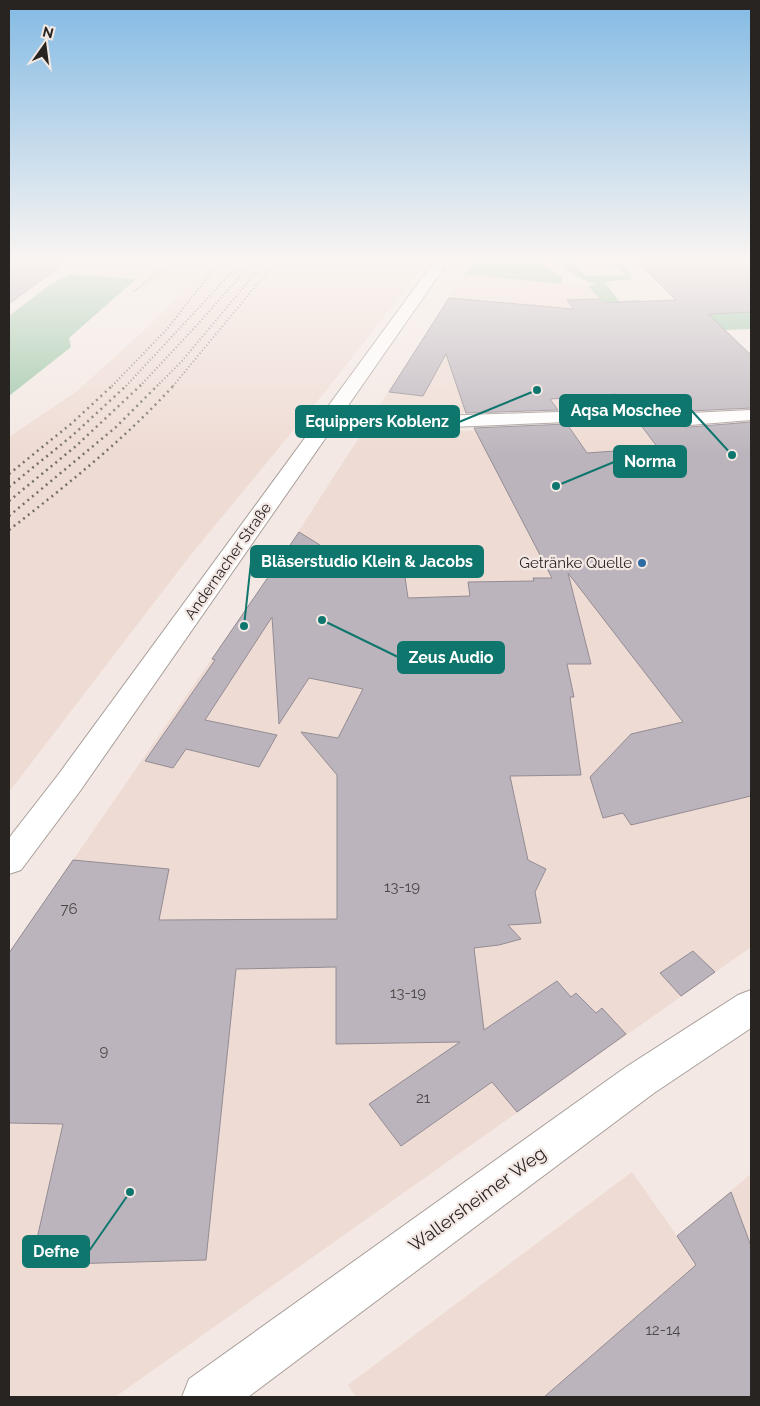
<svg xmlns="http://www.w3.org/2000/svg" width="760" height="1406" viewBox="0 0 760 1406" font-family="Raleway,sans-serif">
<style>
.built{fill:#eedbd3}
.green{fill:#98c4a4}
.building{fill:#bbb4bc;stroke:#948c94}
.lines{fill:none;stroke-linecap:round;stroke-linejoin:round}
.minor-casing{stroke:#a99f9a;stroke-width:2}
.tertiary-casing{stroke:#a99f9a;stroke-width:2}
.minor{fill:#fff;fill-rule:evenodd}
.tertiary{fill:#fff;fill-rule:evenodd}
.rail-far1{stroke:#756f6c;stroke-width:2;stroke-dasharray:1 2.5;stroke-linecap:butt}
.rail{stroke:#756f6c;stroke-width:2.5;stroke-dasharray:2 4;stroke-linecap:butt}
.poi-dot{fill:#2c6ca3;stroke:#f3e8e3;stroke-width:2}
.labels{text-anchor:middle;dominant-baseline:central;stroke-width:4.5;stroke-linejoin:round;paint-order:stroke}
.street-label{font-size:15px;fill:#282422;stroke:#f3e8e3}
.poi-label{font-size:15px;fill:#282422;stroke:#f3e8e3;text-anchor:end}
.near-number-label{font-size:15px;fill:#4d4848}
.near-street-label{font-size:18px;fill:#282422;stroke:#f3e8e3}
.leader{fill:none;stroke:#0f766e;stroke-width:2}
.callout-dot{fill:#0f766e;stroke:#f3e8e3;stroke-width:2}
.callout{fill:#0f766e;stroke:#0f766e;stroke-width:2}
.callout-label{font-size:16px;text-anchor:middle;font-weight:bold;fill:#fff}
</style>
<rect width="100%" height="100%" fill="#f3e8e3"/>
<path class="built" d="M 89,259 L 427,259 L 414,279 L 328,388 L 189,557 L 9,792 L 9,437 L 77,391 L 154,321 L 184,290 L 136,279 L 70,274 Z
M 465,274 L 588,286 L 605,305 L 724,330 L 751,355 L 751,408 L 681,412 L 613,408 L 551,408 L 406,416 L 377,409 Z
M 577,418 L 662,422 L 722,475 L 751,472 L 751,947 L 115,1397 L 9,1397 L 9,953 L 284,554 L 360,436 L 582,425 Z
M 632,1172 L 677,1236 L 751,1174 L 751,1397 L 356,1397 L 348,1385 Z"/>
<path class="green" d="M 478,259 L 535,259 L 562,277 L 562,284 L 465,274 Z
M 551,259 L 571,259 L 585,276 L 624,275 L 617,266 L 605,267 L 608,264 L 622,265 L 633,279 L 605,282 L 619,301 L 638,300 L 647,310 L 682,315 L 751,312 L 751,329 L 632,334 L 588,286 L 596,285 L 582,279 Z
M 70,274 L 136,279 L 69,338 L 71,347 L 9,396 L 9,316 L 48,286 Z"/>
<path class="building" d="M 9,259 L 13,259 L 68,260 L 9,304 Z
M 635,259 L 740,259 L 751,268 L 751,312 L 708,314 L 751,355 L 751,408 L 690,411 L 629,409 L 617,394 L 550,399 L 558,410 L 466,413 L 446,354 L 423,396 L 389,392 L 449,298 L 574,309 L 567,300 L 599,299 L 603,303 L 676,300 Z
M 751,422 L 751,796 L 631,825 L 623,813 L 603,818 L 590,777 L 631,734 L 683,722 L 568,573 L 591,664 L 567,664 L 574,697 L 570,697 L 581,775 L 510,776 L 528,860 L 546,869 L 535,892 L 541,923 L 508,925 L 521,939 L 499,945 L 474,948 L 484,1030 L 557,981 L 571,997 L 576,993 L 596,1013 L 602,1008 L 626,1034 L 517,1112 L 492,1082 L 401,1146 L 369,1104 L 460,1042 L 336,1044 L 336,967 L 236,969 L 206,1260 L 31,1265 L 63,1124 L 9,1123 L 9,953 L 73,860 L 169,869 L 159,920 L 337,919 L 337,775 L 301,732 L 338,738 L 363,689 L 309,678 L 279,724 L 272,617 L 205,720 L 277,735 L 259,767 L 186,749 L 173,768 L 145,761 L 215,660 L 212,659 L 299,532 L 320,545 L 315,552 L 401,549 L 408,598 L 470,596 L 468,582 L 534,581 L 533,578 L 552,578 L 474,428 L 567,424 L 587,453 L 658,448 L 640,424 L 690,427 Z
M 693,951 L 715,972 L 681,996 L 660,973 Z
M 731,1192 L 751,1246 L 751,1397 L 544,1397 L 696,1265 L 677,1236 Z"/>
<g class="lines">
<defs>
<path id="minor" d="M 71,259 L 87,259 L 81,265 L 76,266 L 69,262 Z
M 614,410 L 690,413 L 751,410 L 751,420 L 690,425 L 614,420 L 381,430 L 328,429 L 321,427 L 319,423 L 321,419 L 328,417 L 381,418 Z"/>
<path id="tertiary" d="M 436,259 L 450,259 L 80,791 L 21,870 L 9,874 L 9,838 L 58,775 Z
M 751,990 L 751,1028 L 654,1093 L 248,1397 L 182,1397 L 189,1379 L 626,1067 L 738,995 Z"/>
</defs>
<use href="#minor" class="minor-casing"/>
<use href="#tertiary" class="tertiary-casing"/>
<use href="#minor" class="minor"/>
<use href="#tertiary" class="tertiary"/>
<path class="rail-far1" d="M 134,291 L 178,259
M 112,386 L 168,328 L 221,259
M 126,386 L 244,259
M 140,386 L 198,324 L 255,259
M 157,386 L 182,361 L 267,259
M 173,386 L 278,259"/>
<path class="rail" d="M 9,474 L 72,423 L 113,385
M 9,487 L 73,435 L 127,385
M 9,501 L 76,446 L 141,385
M 9,516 L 116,427 L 158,385
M 9,530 C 67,485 125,439 174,385"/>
</g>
<linearGradient id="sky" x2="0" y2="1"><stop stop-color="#83bae4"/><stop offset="0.57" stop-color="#faf5f2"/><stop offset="1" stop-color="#faf5f2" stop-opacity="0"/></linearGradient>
<rect width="760" height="456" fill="url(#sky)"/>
<circle class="poi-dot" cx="642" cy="563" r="5"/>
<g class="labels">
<g class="street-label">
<text transform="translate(228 561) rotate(-55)">Andernacher Straße</text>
</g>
<g class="poi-label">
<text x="632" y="563">Getränke Quelle</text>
</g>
<g class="near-number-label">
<text x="402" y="887">13-19</text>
<text x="69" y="909">76</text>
<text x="408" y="993">13-19</text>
<text x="104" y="1051">9</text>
<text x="423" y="1098">21</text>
<text x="663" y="1330">12-14</text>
</g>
<g class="near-street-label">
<text transform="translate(477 1199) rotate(-36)">Wallersheimer Weg</text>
</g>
</g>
<path class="leader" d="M732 455L691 410M537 390L459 422M556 486L614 462M244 626L251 562M322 620L398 657M130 1192L89 1251"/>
<g class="callout-dot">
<circle cx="732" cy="455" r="5"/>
<circle cx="537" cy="390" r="5"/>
<circle cx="556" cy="486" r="5"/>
<circle cx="244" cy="626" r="5"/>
<circle cx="322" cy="620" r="5"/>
<circle cx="130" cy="1192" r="5"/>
</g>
<g class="callout">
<rect x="560" y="395" width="131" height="31" rx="5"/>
<rect x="296" y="406" width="163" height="31" rx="5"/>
<rect x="614" y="446" width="72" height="31" rx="5"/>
<rect x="251" y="546" width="232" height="31" rx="5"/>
<rect x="398" y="642" width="106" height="31" rx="5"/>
<rect x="23" y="1236" width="66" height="31" rx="5"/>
</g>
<g class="callout-label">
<text x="626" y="416">Aqsa Moschee</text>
<text x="377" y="427">Equippers Koblenz</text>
<text x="650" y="467">Norma</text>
<text x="367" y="567">Bläserstudio Klein &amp; Jacobs</text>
<text x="451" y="663">Zeus Audio</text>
<text x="56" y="1257">Defne</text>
</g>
<rect width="760" height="1406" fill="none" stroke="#282422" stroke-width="20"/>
<g transform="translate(45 45) rotate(14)" stroke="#f3e8e3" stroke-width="4" paint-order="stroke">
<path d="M0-4L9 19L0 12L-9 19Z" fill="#282422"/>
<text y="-8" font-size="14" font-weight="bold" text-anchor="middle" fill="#282422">N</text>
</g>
</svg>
